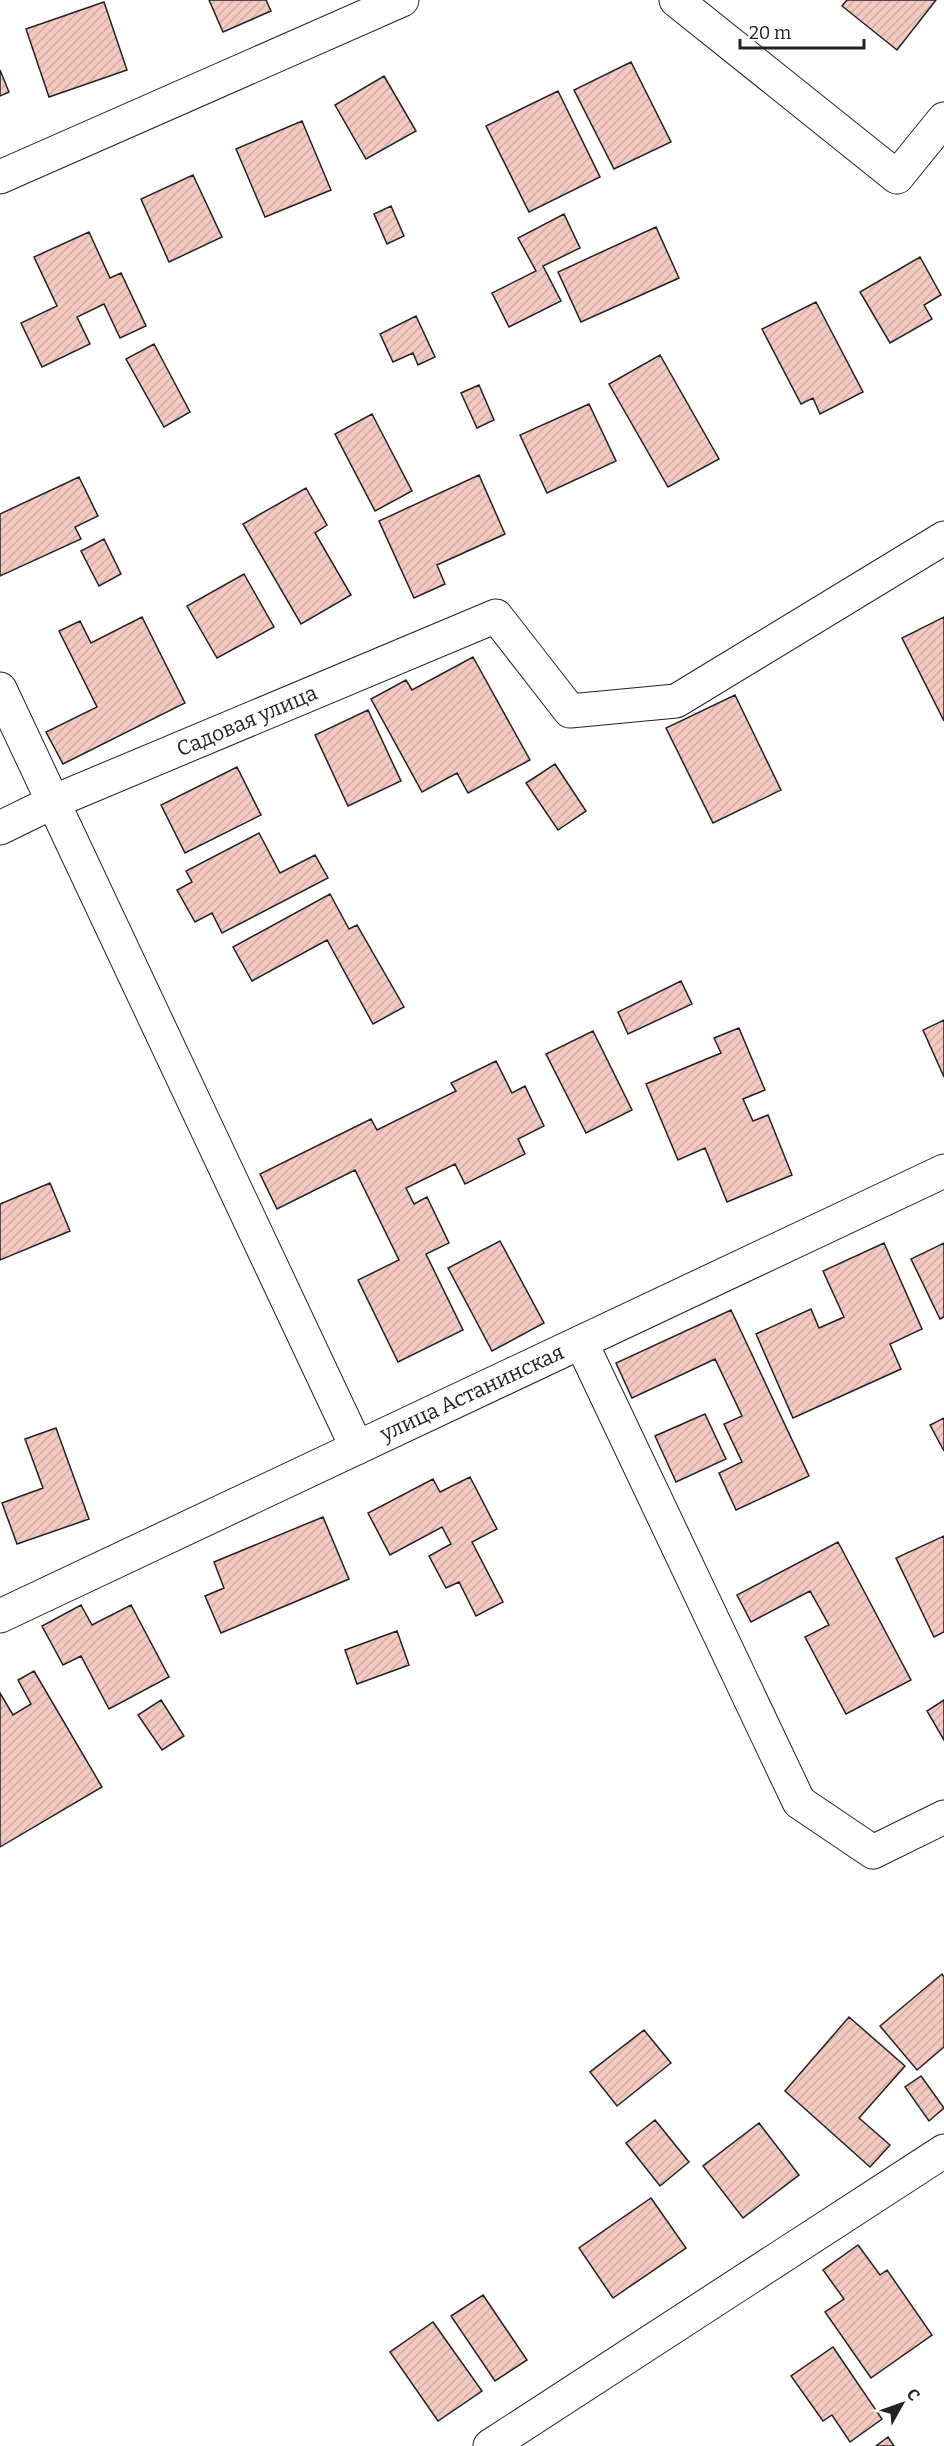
<svg xmlns="http://www.w3.org/2000/svg" width="944" height="2446" viewBox="0 0 944 2446" font-family="Bitter,serif">
<style>
.building{fill:url(#building-hatch);stroke:#222;stroke-width:1.5}
.lines{fill:none;stroke-linecap:round;stroke-linejoin:round}
.minor-casing{stroke:#222;stroke-width:35}
.minor{stroke:#fff;stroke-width:33}
.labels{text-anchor:middle;dominant-baseline:central;stroke-width:4.5;stroke-linejoin:round;paint-order:stroke}
.street-label{font-size:21px;fill:#222;stroke:#fff}
</style>
<defs>
<pattern id="building-hatch" width="6" height="6" patternUnits="userSpaceOnUse" patternTransform="scale(1.5)"><rect width="6" height="6" fill="#f3c9c0"/><path d="M-1 1l2-2M0 6l6-6M5 7l2-2" fill="none" stroke="#d0aca5"/></pattern>
</defs>
<rect width="100%" height="100%" fill="#fff"/>
<path class="building" d="M 209,0 L 266,0 L 271,11 L 223,32 Z
M 847,0 L 936,0 L 897,50 L 842,6 Z
M 104,2 L 127,70 L 49,97 L 26,29 Z
M 631,62 L 671,142 L 614,169 L 574,90 Z
M 0,70 L 9,92 L 0,96 Z
M 384,76 L 416,131 L 366,159 L 335,105 Z
M 558,91 L 600,177 L 529,212 L 486,126 Z
M 302,121 L 331,190 L 265,217 L 236,149 Z
M 193,175 L 222,237 L 169,262 L 141,199 Z
M 391,206 L 404,236 L 387,244 L 374,214 Z
M 564,214 L 580,248 L 543,266 L 561,301 L 509,327 L 492,293 L 536,271 L 518,238 Z
M 656,227 L 679,278 L 581,322 L 558,272 Z
M 89,232 L 110,278 L 121,273 L 146,326 L 120,338 L 104,304 L 77,317 L 90,344 L 42,367 L 21,323 L 57,306 L 34,257 Z
M 920,257 L 941,295 L 924,305 L 932,319 L 890,343 L 860,292 Z
M 816,302 L 863,392 L 820,414 L 813,398 L 801,404 L 762,329 Z
M 416,316 L 435,357 L 418,365 L 413,353 L 393,362 L 380,334 Z
M 154,344 L 190,412 L 164,427 L 126,359 Z
M 660,355 L 719,459 L 668,487 L 609,384 Z
M 479,385 L 494,420 L 477,428 L 461,393 Z
M 589,404 L 616,461 L 547,493 L 520,435 Z
M 372,414 L 412,491 L 375,511 L 335,434 Z
M 479,475 L 505,534 L 437,565 L 445,584 L 414,598 L 379,521 Z
M 79,477 L 98,516 L 75,527 L 81,539 L 0,576 L 0,514 Z
M 306,488 L 327,525 L 315,533 L 351,595 L 301,624 L 243,524 Z
M 104,539 L 121,574 L 99,586 L 81,551 Z
M 244,574 L 274,627 L 217,658 L 187,606 Z
M 142,617 L 185,703 L 63,764 L 46,732 L 97,707 L 59,631 L 80,621 L 91,643 Z
M 944,617 L 944,721 L 902,638 Z
M 473,657 L 530,760 L 468,793 L 457,773 L 422,792 L 371,699 L 406,680 L 412,690 Z
M 735,695 L 781,790 L 713,823 L 666,728 Z
M 368,710 L 401,781 L 348,806 L 315,735 Z
M 555,764 L 586,811 L 558,830 L 526,783 Z
M 237,767 L 261,815 L 185,853 L 161,805 Z
M 259,833 L 280,873 L 315,855 L 328,878 L 222,933 L 212,913 L 195,922 L 177,890 L 192,882 L 186,871 Z
M 330,894 L 349,929 L 357,925 L 404,1007 L 373,1024 L 327,940 L 252,981 L 233,947 Z
M 681,981 L 692,1004 L 628,1034 L 618,1012 Z
M 944,1020 L 944,1077 L 923,1030 Z
M 739,1028 L 765,1090 L 743,1099 L 753,1121 L 768,1115 L 792,1175 L 727,1202 L 705,1148 L 678,1160 L 646,1084 L 721,1053 L 714,1038 Z
M 593,1031 L 632,1110 L 586,1133 L 546,1054 Z
M 496,1061 L 512,1093 L 525,1086 L 544,1126 L 518,1139 L 525,1154 L 465,1184 L 455,1164 L 406,1188 L 414,1204 L 427,1197 L 449,1243 L 426,1254 L 463,1330 L 398,1362 L 358,1280 L 399,1260 L 355,1170 L 277,1209 L 260,1174 L 371,1119 L 377,1130 L 456,1091 L 451,1083 Z
M 50,1183 L 70,1231 L 0,1260 L 0,1204 Z
M 500,1241 L 544,1323 L 492,1351 L 448,1268 Z
M 884,1243 L 922,1329 L 890,1344 L 901,1369 L 793,1418 L 756,1334 L 811,1309 L 819,1328 L 844,1317 L 823,1271 Z
M 944,1243 L 944,1317 L 940,1319 L 911,1259 Z
M 731,1310 L 809,1476 L 736,1510 L 719,1473 L 742,1462 L 724,1424 L 742,1416 L 715,1359 L 632,1398 L 616,1363 Z
M 705,1414 L 726,1459 L 676,1482 L 655,1436 Z
M 944,1418 L 944,1451 L 930,1425 Z
M 56,1428 L 89,1519 L 17,1544 L 2,1503 L 43,1488 L 25,1439 Z
M 470,1477 L 497,1529 L 472,1542 L 503,1602 L 476,1616 L 459,1582 L 446,1588 L 429,1556 L 451,1544 L 442,1527 L 390,1555 L 368,1513 L 433,1479 L 440,1492 Z
M 323,1517 L 349,1579 L 221,1633 L 205,1596 L 224,1588 L 214,1562 Z
M 944,1536 L 944,1632 L 934,1637 L 896,1558 Z
M 838,1542 L 911,1680 L 846,1714 L 805,1637 L 829,1625 L 810,1591 L 751,1622 L 737,1595 Z
M 81,1605 L 92,1625 L 131,1605 L 169,1677 L 109,1709 L 81,1656 L 63,1665 L 42,1626 Z
M 397,1631 L 409,1665 L 357,1684 L 345,1650 Z
M 34,1671 L 102,1787 L 0,1847 L 0,1693 L 13,1715 L 31,1704 L 18,1680 Z
M 161,1700 L 184,1736 L 162,1750 L 138,1715 Z
M 944,1700 L 944,1740 L 927,1711 Z
M 942,1974 L 944,1977 L 944,2047 L 917,2070 L 880,2026 Z
M 849,2017 L 905,2066 L 859,2118 L 890,2145 L 870,2167 L 785,2091 Z
M 644,2030 L 671,2063 L 617,2106 L 590,2072 Z
M 921,2076 L 944,2108 L 929,2121 L 905,2087 Z
M 655,2120 L 689,2162 L 660,2186 L 626,2143 Z
M 759,2123 L 799,2175 L 743,2218 L 703,2166 Z
M 651,2198 L 686,2248 L 613,2298 L 579,2248 Z
M 858,2245 L 880,2275 L 887,2270 L 932,2335 L 871,2378 L 825,2312 L 844,2299 L 823,2270 Z
M 483,2295 L 527,2360 L 495,2381 L 451,2316 Z
M 433,2322 L 482,2391 L 438,2421 L 390,2352 Z
M 833,2347 L 882,2419 L 850,2442 L 832,2415 L 823,2421 L 791,2376 Z
M 888,2437 L 894,2446 L 876,2446 Z"/>
<g class="lines">
<defs>
<path id="minor" d="M 676,0 L 897,177 L 944,119
M 0,177 L 402,0
M 0,689 L 357,1448
M 0,828 L 55,801 L 496,616 L 570,711 L 676,701 L 944,538
M 581,1342 L 799,1802 L 873,1852 L 944,1817
M 0,1616 L 944,1171
M 490,2446 L 944,2151"/>
</defs>
<use href="#minor" class="minor-casing"/>
<use href="#minor" class="minor"/>
</g>
<g class="labels">
<g class="street-label">
<text transform="translate(247 721) rotate(-23)">Садовая улица</text>
<text transform="translate(472 1393) rotate(-25)">улица Астанинская</text>
</g>
</g>
<g transform="translate(902 2404) rotate(50)" stroke="#ffffff" stroke-width="4.5" paint-order="stroke">
<path d="M0-4.5L10 22L0 15L-10 22Z" fill="#222222"/>
<text y="-9" font-size="16" font-weight="bold" text-anchor="middle" fill="#222222">С</text>
</g>
<path d="M740 39v9h124v-9" fill="none" stroke="#222222" stroke-width="3"/>
<text x="749" y="39" font-size="18" fill="#222222" stroke="#ffffff" stroke-width="4.5" paint-order="stroke">20 m</text>
</svg>
